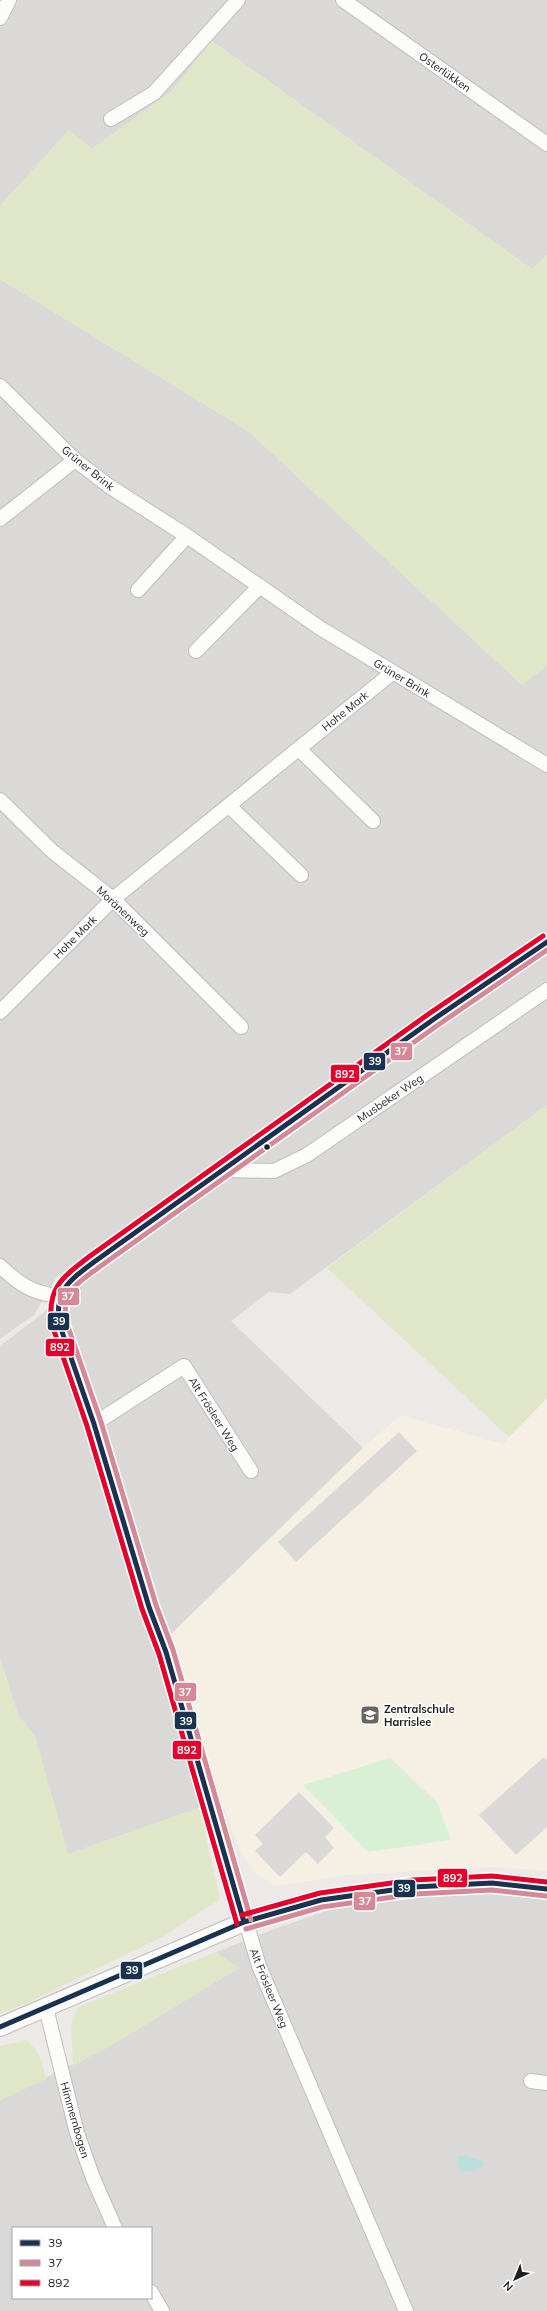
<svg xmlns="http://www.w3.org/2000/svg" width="547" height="2311" viewBox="0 0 547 2311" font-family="Mulish,sans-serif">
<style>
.residential{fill:#dbd9d8;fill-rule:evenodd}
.education{fill:#f5f0e3}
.religious{fill:#dad9d8}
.grass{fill:#dfe7c8}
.park{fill:#daf0d4}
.water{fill:#bcdedd}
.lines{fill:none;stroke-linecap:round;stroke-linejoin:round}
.minor-casing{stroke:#bfbebd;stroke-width:16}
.tertiary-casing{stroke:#bfbebd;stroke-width:20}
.minor{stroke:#fcfcfb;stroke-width:14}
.tertiary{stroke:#fcfcfb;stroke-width:18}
.bus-1-casing{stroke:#fff;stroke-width:8}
.bus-2-casing{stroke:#fff;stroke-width:8}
.bus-3-casing{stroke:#fff;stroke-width:8}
.bus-1{stroke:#193250;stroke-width:5}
.bus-2{stroke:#d58895;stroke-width:5}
.bus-3{stroke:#e4002b;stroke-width:5}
.bus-dot{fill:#1e1e1e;stroke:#fff;stroke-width:1.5}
.labels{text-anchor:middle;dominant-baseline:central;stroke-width:3;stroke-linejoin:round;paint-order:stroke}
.street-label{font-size:11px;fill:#1e1e1e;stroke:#fff}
.poi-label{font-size:11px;font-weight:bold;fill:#1e1e1e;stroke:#fff;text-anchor:start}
.line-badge{stroke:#fff;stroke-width:1.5}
.badge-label{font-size:11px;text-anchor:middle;font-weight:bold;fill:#fff}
</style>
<rect width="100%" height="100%" fill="#ece9e7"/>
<path class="residential" d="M 0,0 L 547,0 L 547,255 L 532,269 L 212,41 L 171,92 L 92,149 L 68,131 L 0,206 Z
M 0,279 L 248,431 L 522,685 L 547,665 L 547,933 L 56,1278 L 34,1315 L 0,1339 Z
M 547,951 L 547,1105 L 290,1294 L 269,1292 L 231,1321 L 363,1448 L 167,1638 L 218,1793 L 199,1808 L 68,1854 L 35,1737 L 18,1715 L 0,1658 L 0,1346 L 42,1314 L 71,1285 Z
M 479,1893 L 547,1899 L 547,2311 L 0,2311 L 0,2100 L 113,2044 L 238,1968 L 216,1952 L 274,1929 L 329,1910 L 388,1897 ZM 13,2228 L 151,2228 L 151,2298 L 13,2298 Z"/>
<path class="education" d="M 547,1398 L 547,1871 L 494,1867 L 347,1875 L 275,1886 L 254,1872 L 237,1845 L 167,1638 L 363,1448 L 401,1415 L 503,1444 Z"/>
<path class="religious" d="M 0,784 L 104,885 L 63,928 L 35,902 L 55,881 L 0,827 Z
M 547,954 L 547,975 L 342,1118 L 332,1104 Z
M 36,1008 L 57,1035 L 80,1089 L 58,1100 L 45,1070 L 11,1034 Z
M 473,1064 L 516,1125 L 497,1138 L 454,1077 Z
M 415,1104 L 458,1166 L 440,1178 L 397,1116 Z
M 0,1105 L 20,1145 L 1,1156 L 0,1153 Z
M 357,1145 L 399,1208 L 380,1220 L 338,1157 Z
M 303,1182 L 345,1243 L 327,1255 L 285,1194 Z
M 221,1197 L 268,1238 L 285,1263 L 266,1274 L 252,1253 L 207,1217 Z
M 167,1220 L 174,1230 L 97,1286 L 89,1275 Z
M 134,1348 L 148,1367 L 114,1390 L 100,1371 Z
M 399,1432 L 417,1451 L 296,1562 L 278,1542 Z
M 544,1757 L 547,1760 L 547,1827 L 516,1855 L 479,1815 Z
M 299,1792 L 334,1828 L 325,1837 L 334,1848 L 318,1864 L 306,1852 L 280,1877 L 255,1851 L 263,1844 L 255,1835 Z
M 13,2232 L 13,2285 L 1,2296 L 0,2244 Z"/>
<path class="grass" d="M 212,41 L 532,269 L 547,255 L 547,665 L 522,685 L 248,431 L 0,279 L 0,206 L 69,130 L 92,149 L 171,92 Z
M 547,1105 L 547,1398 L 509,1437 L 327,1268 Z
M 0,1658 L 18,1715 L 35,1737 L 68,1854 L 199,1808 L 220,1899 L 164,1936 L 29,2002 L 0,2014 Z
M 216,1952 L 239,1968 L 114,2044 L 73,2066 L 71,2024 L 78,2007 Z
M 27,2040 L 38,2053 L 47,2079 L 0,2100 L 0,2046 Z"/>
<path class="park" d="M 390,1758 L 437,1802 L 451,1840 L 368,1852 L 303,1785 Z"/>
<path class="water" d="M 461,2155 L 483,2161 L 484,2166 L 475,2171 L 461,2172 L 457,2166 L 457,2157 Z"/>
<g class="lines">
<defs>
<path id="minor" d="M 343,0 L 547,144
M 0,18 L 9,0
M 111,119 L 154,93 L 238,0
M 0,386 L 75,460 L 109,486 L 187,536 L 320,628 L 547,765
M 0,519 L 75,460
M 138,590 L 187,536
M 196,651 L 260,586
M 299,749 L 373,821
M 0,800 L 52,851 L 113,899 L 241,1027
M 229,806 L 301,875
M 0,1012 L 113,899 L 392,673
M 222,1170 L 274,1171 L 307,1155 L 547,990
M 0,1266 C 19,1284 32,1293 58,1296
M 94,1424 L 184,1366 L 251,1471
M 46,2008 L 77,2133 L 93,2178 L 115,2228
M 531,2081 L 547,2083
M 151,2292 L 162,2311
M 406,2311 L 259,1966 L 182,1703 L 166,1652 L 149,1607 L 56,1308 C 61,1283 75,1277 94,1262 L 434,1019 L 547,942"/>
<path id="tertiary" d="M 0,2027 L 244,1922 L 321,1900 L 414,1887 L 492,1883 L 547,1889"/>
</defs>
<use href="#minor" class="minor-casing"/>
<use href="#tertiary" class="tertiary-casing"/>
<use href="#minor" class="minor"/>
<use href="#tertiary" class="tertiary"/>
<defs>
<path id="bus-1" d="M 244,1922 L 166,1652 L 149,1607 L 94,1424 L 59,1323 C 55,1289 69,1281 94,1262 L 434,1019 L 547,942
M 0,2027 L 244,1922 L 321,1900 L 414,1887 L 492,1883 L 547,1889"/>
<path id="bus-2" d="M 251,1920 L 173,1650 L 156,1605 L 101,1422 L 66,1321 C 62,1291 76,1284 98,1268 L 438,1025 L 547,950
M 246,1929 L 322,1907 L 415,1894 L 492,1890 L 546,1896"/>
<path id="bus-3" d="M 242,1915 L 320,1893 L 413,1880 L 492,1876 L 547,1882
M 237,1924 L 159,1654 L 142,1609 L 87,1426 L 52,1325 C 46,1288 63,1277 90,1256 L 430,1013 L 543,936"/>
</defs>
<use href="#bus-1" class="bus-1-casing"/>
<use href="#bus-2" class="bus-2-casing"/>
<use href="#bus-3" class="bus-3-casing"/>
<use href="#bus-1" class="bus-1"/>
<use href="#bus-2" class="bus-2"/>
<use href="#bus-3" class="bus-3"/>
</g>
<defs>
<symbol id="school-square" viewBox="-11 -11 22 22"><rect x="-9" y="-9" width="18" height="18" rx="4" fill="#666564" stroke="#fff"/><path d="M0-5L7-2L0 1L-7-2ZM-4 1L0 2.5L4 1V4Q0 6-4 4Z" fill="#fff"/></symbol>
</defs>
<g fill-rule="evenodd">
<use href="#school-square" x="359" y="1704" width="22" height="22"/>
</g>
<circle class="bus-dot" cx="267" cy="1147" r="3.5"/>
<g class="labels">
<g class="street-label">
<text transform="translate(445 72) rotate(35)">Osterlükken</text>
<text transform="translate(88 468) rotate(39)">Grüner Brink</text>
<text transform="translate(402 678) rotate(31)">Grüner Brink</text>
<text transform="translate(345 711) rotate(-39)">Hohe Mark</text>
<text transform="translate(123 911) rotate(43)">Moränenweg</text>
<text transform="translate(75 937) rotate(-45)">Hohe Mark</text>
<text transform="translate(390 1098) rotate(-34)">Musbeker Weg</text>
<text transform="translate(214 1414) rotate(58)">Alt Frösleer Weg</text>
<text transform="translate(269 1988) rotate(68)">Alt Frösleer Weg</text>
<text transform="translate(75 2120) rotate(74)">Himmernbogen</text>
</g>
<g class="poi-label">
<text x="384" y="1709">Zentralschule<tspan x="384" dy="13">Harrislee</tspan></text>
</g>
</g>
<g class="line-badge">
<rect x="390" y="1042" width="23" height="19" rx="4" fill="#d58895"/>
<rect x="363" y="1052" width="23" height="19" rx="4" fill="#193250"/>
<rect x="330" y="1064" width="30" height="19" rx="4" fill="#e4002b"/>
<rect x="57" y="1287" width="23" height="19" rx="4" fill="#d58895"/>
<rect x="47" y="1312" width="23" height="19" rx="4" fill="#193250"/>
<rect x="45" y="1338" width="30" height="19" rx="4" fill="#e4002b"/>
<rect x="174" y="1682" width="23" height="20" rx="4" fill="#d58895"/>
<rect x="174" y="1711" width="23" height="19" rx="4" fill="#193250"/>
<rect x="172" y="1740" width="30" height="20" rx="4" fill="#e4002b"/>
<rect x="437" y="1868" width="31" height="20" rx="4" fill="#e4002b"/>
<rect x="393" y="1879" width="23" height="19" rx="4" fill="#193250"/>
<rect x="353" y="1891" width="23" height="20" rx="4" fill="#d58895"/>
<rect x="120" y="1961" width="23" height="19" rx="4" fill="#193250"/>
</g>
<g class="badge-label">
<text x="401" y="1055">37</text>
<text x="375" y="1065">39</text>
<text x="345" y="1078">892</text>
<text x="68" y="1300">37</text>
<text x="59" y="1325">39</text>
<text x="60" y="1351">892</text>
<text x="185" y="1696">37</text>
<text x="186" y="1725">39</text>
<text x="187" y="1754">892</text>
<text x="453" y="1882">892</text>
<text x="404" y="1892">39</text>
<text x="365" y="1905">37</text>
<text x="132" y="1974">39</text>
</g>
<rect x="12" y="2227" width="140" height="72" fill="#ffffff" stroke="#a5a5a5"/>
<rect x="20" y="2240" width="20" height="6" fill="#193250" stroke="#a5a5a5"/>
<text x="48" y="2247" font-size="12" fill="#1e1e1e">39</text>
<rect x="20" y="2260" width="20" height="6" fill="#d58895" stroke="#a5a5a5"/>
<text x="48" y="2267" font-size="12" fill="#1e1e1e">37</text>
<rect x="20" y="2280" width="20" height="6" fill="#e4002b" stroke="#a5a5a5"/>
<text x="48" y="2287" font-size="12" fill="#1e1e1e">892</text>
<g transform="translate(515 2279) rotate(224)" stroke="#ffffff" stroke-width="3" paint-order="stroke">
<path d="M0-3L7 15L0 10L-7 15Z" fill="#1e1e1e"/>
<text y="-6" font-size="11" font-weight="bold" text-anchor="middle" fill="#1e1e1e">N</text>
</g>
</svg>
